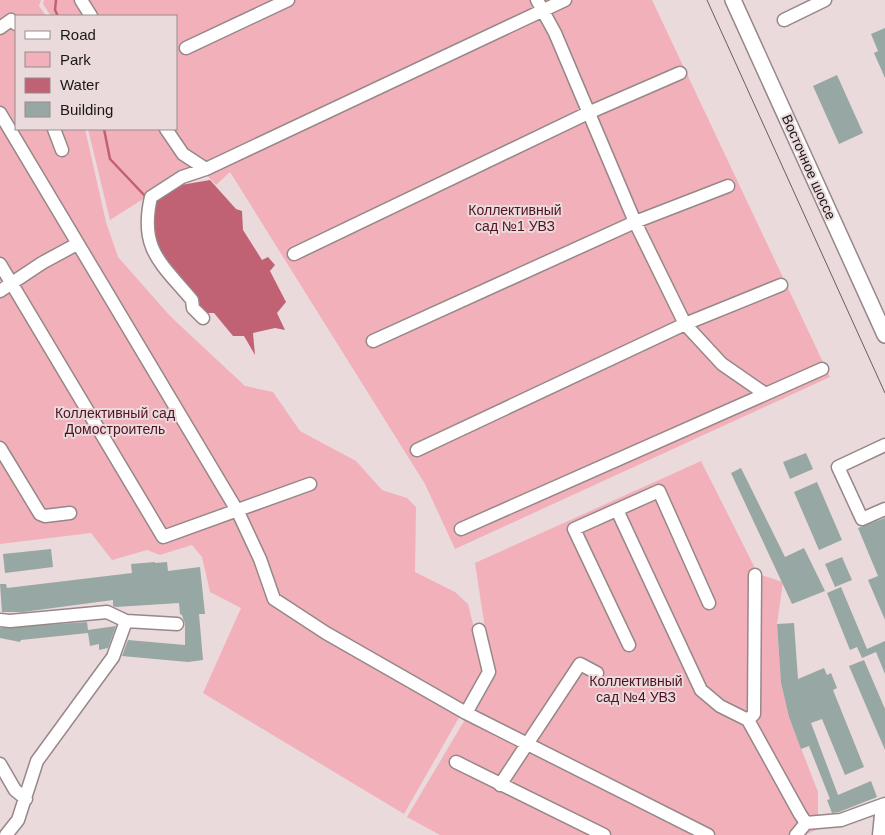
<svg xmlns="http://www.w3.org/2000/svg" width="885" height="835" viewBox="0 0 885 835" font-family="Arial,sans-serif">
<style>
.green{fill:#f2b0ba}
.water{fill:#c06174}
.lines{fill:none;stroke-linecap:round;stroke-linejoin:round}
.stream{stroke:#c06174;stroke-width:2.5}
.building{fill:#97a7a3}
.minor-casing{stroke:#978789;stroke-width:15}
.major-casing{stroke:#978789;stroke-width:18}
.minor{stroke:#fff;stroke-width:12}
.major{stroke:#fff;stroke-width:15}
.tram{stroke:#685e5f;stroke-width:1}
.labels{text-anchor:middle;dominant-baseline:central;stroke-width:4;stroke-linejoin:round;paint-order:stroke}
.street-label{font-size:14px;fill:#1c1617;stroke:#ebdadc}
.park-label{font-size:14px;fill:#501223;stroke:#ebdadc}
</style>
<rect width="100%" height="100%" fill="#ebdadc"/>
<path class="green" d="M 0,0 L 41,0 L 39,6 L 46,16 L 16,16 L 16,129 L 85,129 L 106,222 L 118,257 L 170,316 L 245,386 L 273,392 L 300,431 L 356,461 L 382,490 L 407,498 L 416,507 L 415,572 L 455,592 L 468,604 L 485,672 L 404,814 L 203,693 L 241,608 L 210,592 L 202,557 L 192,545 L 160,555 L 147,550 L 112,560 L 91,533 L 0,544 Z
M 44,0 L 652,0 L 830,377 L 455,549 L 425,484 L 230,172 L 216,185 L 197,165 L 110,220 L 88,129 L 176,129 L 176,16 L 51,16 L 43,4 Z
M 701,461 L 758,574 L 783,582 L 777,624 L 781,683 L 789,717 L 818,792 L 818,829 L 805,835 L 440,835 L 407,817 L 492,674 L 475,563 Z"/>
<path class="water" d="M 210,180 L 236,209 L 242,211 L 243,230 L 262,260 L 268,257 L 275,265 L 270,271 L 286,302 L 277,313 L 285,330 L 275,328 L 253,333 L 255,355 L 244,336 L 233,336 L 214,313 L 203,313 L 157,250 L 151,216 L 156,201 L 181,185 Z"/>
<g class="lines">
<path class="stream" d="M 56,0 L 55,10 L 58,16
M 104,129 L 110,159 L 146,197"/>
</g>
<path class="building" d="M 885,28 L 885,78 L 874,53 L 878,51 L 871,34 Z
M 837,75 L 863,133 L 839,144 L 813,86 Z
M 806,453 L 813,469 L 790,479 L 783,462 Z
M 741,468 L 785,557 L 804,548 L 825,591 L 792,604 L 731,473 Z
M 817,482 L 842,540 L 819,550 L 794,492 Z
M 885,518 L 885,620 L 868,580 L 878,576 L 858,528 Z
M 51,549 L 53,567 L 5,573 L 3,554 Z
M 842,557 L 852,580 L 835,587 L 825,564 Z
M 155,562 L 155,563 L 167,562 L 168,571 L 200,567 L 205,614 L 199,614 L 203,660 L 188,662 L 122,656 L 128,640 L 185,645 L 185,624 L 182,615 L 180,614 L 179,603 L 116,607 L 113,606 L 113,600 L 23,612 L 2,612 L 0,584 L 6,584 L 7,588 L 132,573 L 131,564 Z
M 841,587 L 867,649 L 885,641 L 885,674 L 876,652 L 862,658 L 857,647 L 850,650 L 827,593 Z
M 87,622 L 88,630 L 116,626 L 108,648 L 99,650 L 99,644 L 90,646 L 88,633 L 21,640 L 20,642 L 0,638 L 0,628 Z
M 794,623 L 798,679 L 824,668 L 827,675 L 831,673 L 837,688 L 833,690 L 864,767 L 845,775 L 822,719 L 811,723 L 838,795 L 871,781 L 877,797 L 839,812 L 832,813 L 827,800 L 830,799 L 809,746 L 801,749 L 789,717 L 781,683 L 777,624 Z
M 864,660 L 885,709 L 885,750 L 849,666 Z"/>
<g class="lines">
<defs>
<path id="minor" d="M 81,0 L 91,16
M 537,0 L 555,33 L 635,222 L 685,324 L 722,364 L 764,393
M 784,20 L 825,0
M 0,28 L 11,20 L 16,24
M 186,48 L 288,0
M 0,113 L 238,512 L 260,559 L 274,599 L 326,633 L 466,713 L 708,835
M 54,129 L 62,150
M 166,129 L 183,154 L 206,169 L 565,0
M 294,254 L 588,113 L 680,73
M 0,264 L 163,537 L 310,484
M 0,291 L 42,263 L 77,244
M 203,318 L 193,308 L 192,300 C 161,263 139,249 151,197 L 182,177 L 206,169
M 373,341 L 635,222 L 728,186
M 885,445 L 838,467 L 862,519 L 885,509
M 0,448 L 40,514 L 45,516 L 70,513
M 417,450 L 685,324 L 781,285
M 617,510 L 701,690 L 720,706 L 748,720
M 461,529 L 822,369
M 755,575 L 754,714 L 748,720 L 800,814 L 806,823 L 841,820 L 885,804
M 0,620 L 10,621 L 107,612 L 126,621 L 177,624
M 629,645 L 574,529 L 659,491 L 709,603
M 466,713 L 489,672 L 479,630
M 456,762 L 604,835
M 0,764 L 15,790 L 26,799
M 500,785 L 580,664 L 597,673
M 6,835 L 18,820 L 37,761 L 113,657 L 126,621
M 796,835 L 806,823
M 879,835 L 882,805"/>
<path id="major" d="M 733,0 L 885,335"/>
</defs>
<use href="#minor" class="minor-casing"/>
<use href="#major" class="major-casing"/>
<use href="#minor" class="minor"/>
<use href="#major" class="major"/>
<path class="tram" d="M 707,0 L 885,393"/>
</g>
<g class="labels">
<g class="street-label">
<text transform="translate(809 167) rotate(66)">Восточное шоссе</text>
</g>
<g class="park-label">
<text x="515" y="210">Коллективный<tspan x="515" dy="16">сад №1 УВЗ</tspan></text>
<text x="115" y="413">Коллективный сад<tspan x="115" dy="16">Домостроитель</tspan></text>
<text x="636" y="681">Коллективный<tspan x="636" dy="16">сад №4 УВЗ</tspan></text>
</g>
</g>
<rect x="15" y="15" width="162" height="115" fill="#ebdadc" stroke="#988c8d"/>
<rect x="25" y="31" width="25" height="8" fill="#ffffff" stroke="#988c8d"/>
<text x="60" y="40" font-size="15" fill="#1c1617">Road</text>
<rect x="25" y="52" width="25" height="15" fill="#f2b0ba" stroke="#988c8d"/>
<text x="60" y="65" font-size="15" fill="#1c1617">Park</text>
<rect x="25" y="78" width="25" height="15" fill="#c06174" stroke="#988c8d"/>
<text x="60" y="90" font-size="15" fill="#1c1617">Water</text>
<rect x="25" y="102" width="25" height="15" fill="#97a7a3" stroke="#988c8d"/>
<text x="60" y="115" font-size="15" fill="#1c1617">Building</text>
</svg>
